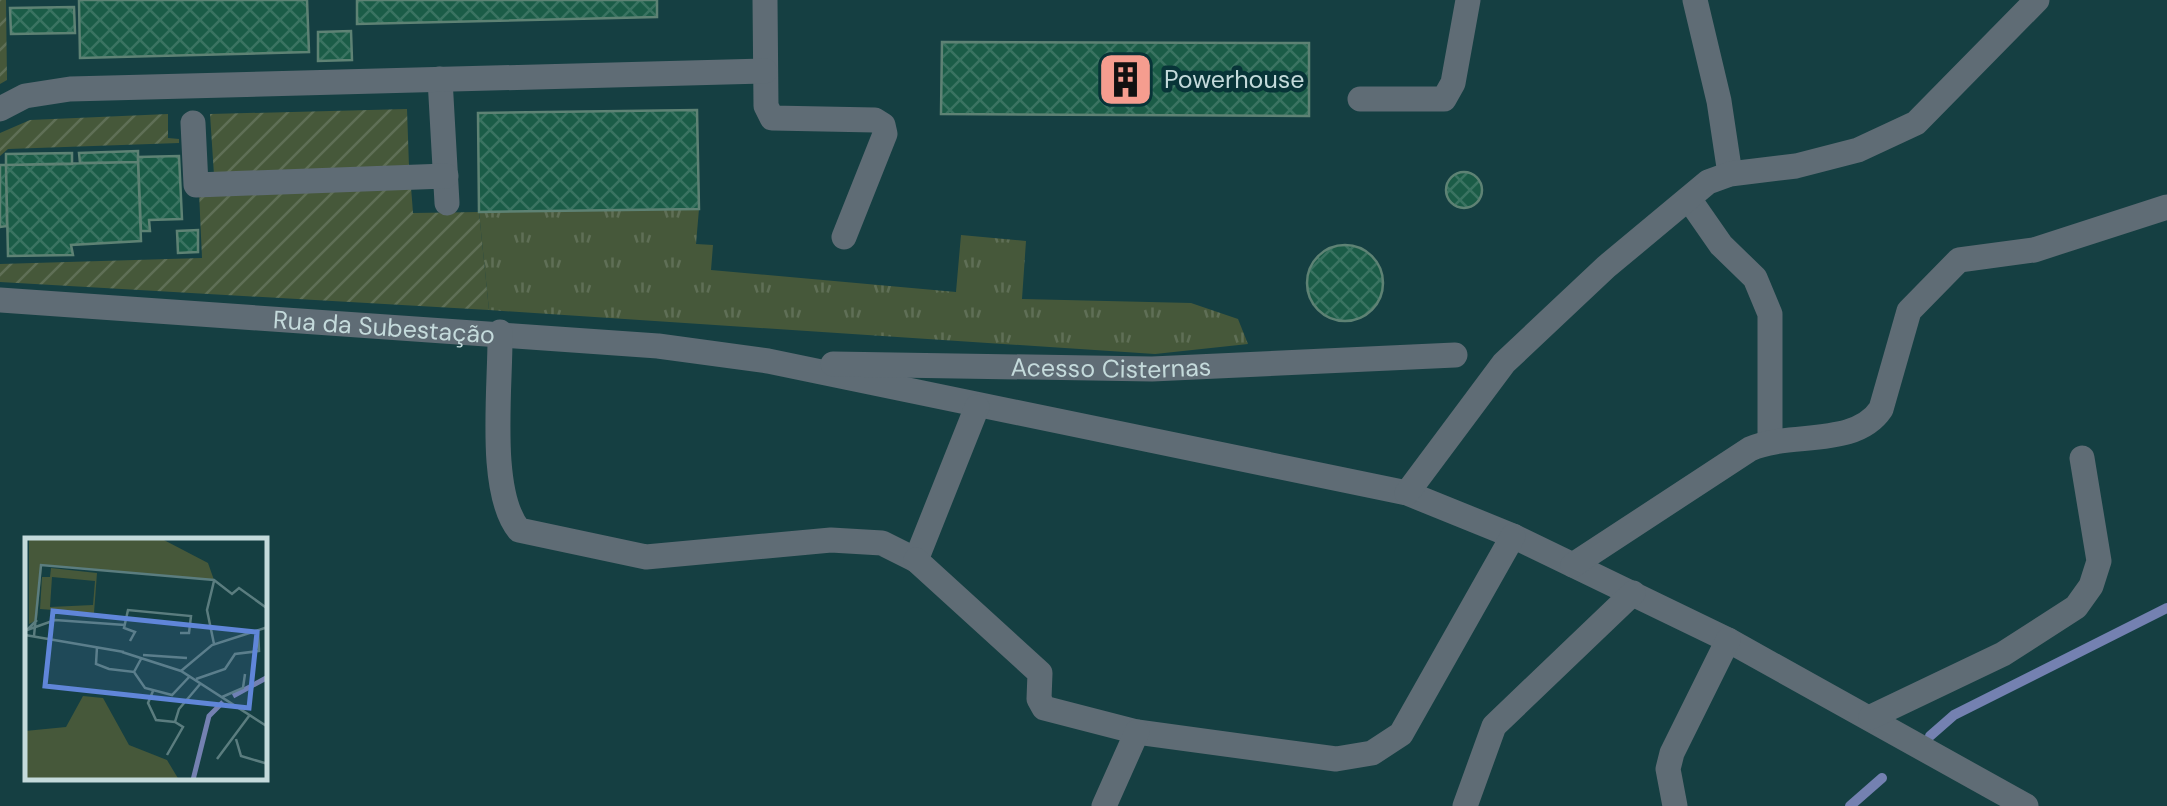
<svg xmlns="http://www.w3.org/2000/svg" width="2167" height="806" viewBox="0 0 2167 806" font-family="'DM Sans',sans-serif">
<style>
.grass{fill:url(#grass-tufts)}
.garden{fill:url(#garden-furrows)}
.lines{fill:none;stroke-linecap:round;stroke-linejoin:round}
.stream{stroke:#7481b1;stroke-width:10}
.building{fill:url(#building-cross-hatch);stroke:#5e8274;stroke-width:2.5}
.minor{stroke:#5f6c75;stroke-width:25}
.labels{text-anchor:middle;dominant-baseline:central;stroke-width:9;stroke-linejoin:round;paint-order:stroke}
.poi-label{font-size:25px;fill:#c4dadb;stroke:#083438;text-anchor:start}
.street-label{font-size:25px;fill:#c4dadb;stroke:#083438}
.inset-river{fill:none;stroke:#7481b1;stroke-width:5}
.inset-road{fill:none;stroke:#5b7d7f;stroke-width:2.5}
.view{fill:#6086d9;fill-opacity:0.15;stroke:#6086d9;stroke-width:5}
.inset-edge{fill:none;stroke:#c4dadb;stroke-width:5}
</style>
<defs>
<pattern id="grass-tufts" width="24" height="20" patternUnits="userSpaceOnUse" patternTransform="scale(2.5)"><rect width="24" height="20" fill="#46583a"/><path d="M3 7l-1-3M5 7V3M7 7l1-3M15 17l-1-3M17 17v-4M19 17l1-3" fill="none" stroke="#5f6f56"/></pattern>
<pattern id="garden-furrows" width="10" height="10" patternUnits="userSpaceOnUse" patternTransform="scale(2.5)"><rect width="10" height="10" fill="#46583a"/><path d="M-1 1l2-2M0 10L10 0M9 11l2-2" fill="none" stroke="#5f6f56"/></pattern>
<pattern id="building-cross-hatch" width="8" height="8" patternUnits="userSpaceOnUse" patternTransform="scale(2.5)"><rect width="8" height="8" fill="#1b5c47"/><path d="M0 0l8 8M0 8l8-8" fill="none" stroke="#3a7361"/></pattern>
</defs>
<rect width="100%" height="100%" fill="#153f42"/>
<path class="grass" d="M 699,209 L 696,244 L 713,245 L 711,270 L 956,292 L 961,235 L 1026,241 L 1022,299 L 1191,303 L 1238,319 L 1248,344 L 1155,354 L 489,310 L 479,212 Z"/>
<path class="garden" d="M 0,0 L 6,0 L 7,80 L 0,84 Z
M 407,109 L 409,167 L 214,175 L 210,114 Z
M 168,114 L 168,138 L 179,139 L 179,143 L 8,149 L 0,156 L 0,133 L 30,120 Z
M 411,187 L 413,213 L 479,212 L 489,310 L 0,282 L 0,264 L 202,258 L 199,192 Z"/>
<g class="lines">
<path class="stream" d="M 1930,736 L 1954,715 L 2167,608
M 1850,806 L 1882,778"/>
</g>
<path class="building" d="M 79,0 L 307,0 L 309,52 L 80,58 Z
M 357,0 L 657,0 L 657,17 L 357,24 Z
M 74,7 L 75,33 L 11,34 L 10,8 Z
M 351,31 L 352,60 L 318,61 L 318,32 Z
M 942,42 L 1309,43 L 1309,116 L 941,114 Z
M 697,110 L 699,209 L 479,212 L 478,113 Z
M 138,151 L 138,162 L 80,163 L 79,153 Z
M 72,153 L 72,164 L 6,165 L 6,154 Z
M 179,156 L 182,219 L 149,220 L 150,231 L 141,231 L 138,157 Z
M 138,162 L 141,241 L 71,245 L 73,255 L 8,256 L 6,165 Z
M 0,165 L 6,165 L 7,226 L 0,227 Z
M1446 190a18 18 0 1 1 36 0a18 18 0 1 1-36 0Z
M 198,230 L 198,252 L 178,253 L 177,231 Z
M1307 283a38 38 0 1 1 76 0a38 38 0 1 1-76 0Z"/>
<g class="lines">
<g class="minor">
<path d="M 765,0 L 766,106 L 772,118 L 875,120 L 883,125 L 885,134 L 844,237"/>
<path d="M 1695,0 L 1719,101 L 1730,174"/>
<path d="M 440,79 L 447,203"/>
<path d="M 1360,99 L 1444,99 L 1453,83 L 1468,0"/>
<path d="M 0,109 L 25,96 L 70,89 L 765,71"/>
<path d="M 193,123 L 196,185 L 446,176"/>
<path d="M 1689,199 L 1721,245 L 1755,278 L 1770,314 L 1770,441"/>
<path id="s1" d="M 0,300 L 658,346 L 768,361 L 1407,493 L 1513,536 L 1728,640 L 2026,806"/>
<path d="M 500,332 C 501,384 487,491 519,530 L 646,557 L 831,540 L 882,543 L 916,560 L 977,407"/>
<path id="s2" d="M 833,364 L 1152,369 L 1455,355"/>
<path d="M 1407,493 L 1504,363 L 1606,267 L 1708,182 L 1730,174 L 1796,166 L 1858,150 L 1916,123 L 2037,0"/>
<path d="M 916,560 L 1040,673 L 1039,699 L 1044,708 L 1137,732 L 1336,759 L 1372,753 L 1401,734 L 1513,536"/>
<path d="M 1573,565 L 1750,449 C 1790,431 1855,448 1881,409 L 1909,311 L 1959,260 L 2034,250 L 2167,207"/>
<path d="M 1871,717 L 2003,654 L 2076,607 L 2091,586 L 2099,561 L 2082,458"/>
<path d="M 1104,806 L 1137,732"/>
<path d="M 1465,806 L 1494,726 L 1633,593"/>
<path d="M 1675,806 L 1668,769 L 1672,753 L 1728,640"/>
</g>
</g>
<defs>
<symbol id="building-square" viewBox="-11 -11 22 22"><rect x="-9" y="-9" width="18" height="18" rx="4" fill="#f59d8f" stroke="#083438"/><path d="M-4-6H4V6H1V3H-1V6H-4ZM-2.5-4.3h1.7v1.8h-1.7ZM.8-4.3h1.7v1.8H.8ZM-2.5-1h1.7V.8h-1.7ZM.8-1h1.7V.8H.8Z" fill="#111"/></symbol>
</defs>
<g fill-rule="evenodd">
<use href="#building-square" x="1094" y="48" width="63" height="63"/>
</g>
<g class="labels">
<g class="poi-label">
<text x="1164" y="79">Powerhouse</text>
</g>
<g class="street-label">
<text stroke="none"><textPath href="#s1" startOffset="385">Rua da Subestação</textPath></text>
<text stroke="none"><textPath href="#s2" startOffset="278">Acesso Cisternas</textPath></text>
</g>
</g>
<g transform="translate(25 538)">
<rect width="242" height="242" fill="#153f42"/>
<path d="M 4,1 L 137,1 L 183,25 L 189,42 L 17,27 L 12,82 L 4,86 ZM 26,30 L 72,35 L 69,75 L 15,71 L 17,39 L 25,39 ZM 27,39 L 70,43 L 68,67 L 25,69 ZM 58,158 L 78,160 L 104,207 L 142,222 L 154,242 L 0,242 L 0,193 L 41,189 Z" fill="#46583a" fill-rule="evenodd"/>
<path class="inset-river" d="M 208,158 L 243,139M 168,242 L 184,178 L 198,164"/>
<path class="inset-road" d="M 189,43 L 182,72 L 189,106M 12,82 L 2,92 L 30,82 L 100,87M 0,97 L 99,114M 9,98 L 16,27 L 189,42 L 207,56 L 214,50 L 243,71M 105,103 L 110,94 L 99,90 L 103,72 L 166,78 L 164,95 L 155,95M 72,109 L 71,126 L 84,131 L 109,134 L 116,121M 97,114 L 156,133 L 243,189M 118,117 L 162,120M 156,133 L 187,107 L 243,89M 109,134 L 120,150 L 147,157 L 165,138M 171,141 L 200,131 L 210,116 L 234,113 L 233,91M 128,153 L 123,165 L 131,182 L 150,184M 197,159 L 218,150 L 220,136M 211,201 L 216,218 L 243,226M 142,217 L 158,189 L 150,184 L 154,171 L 176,145M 192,221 L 224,178"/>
<path class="view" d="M 28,73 L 232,94 L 224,170 L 20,148 Z"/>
<rect width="242" height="242" class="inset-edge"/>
</g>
</svg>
